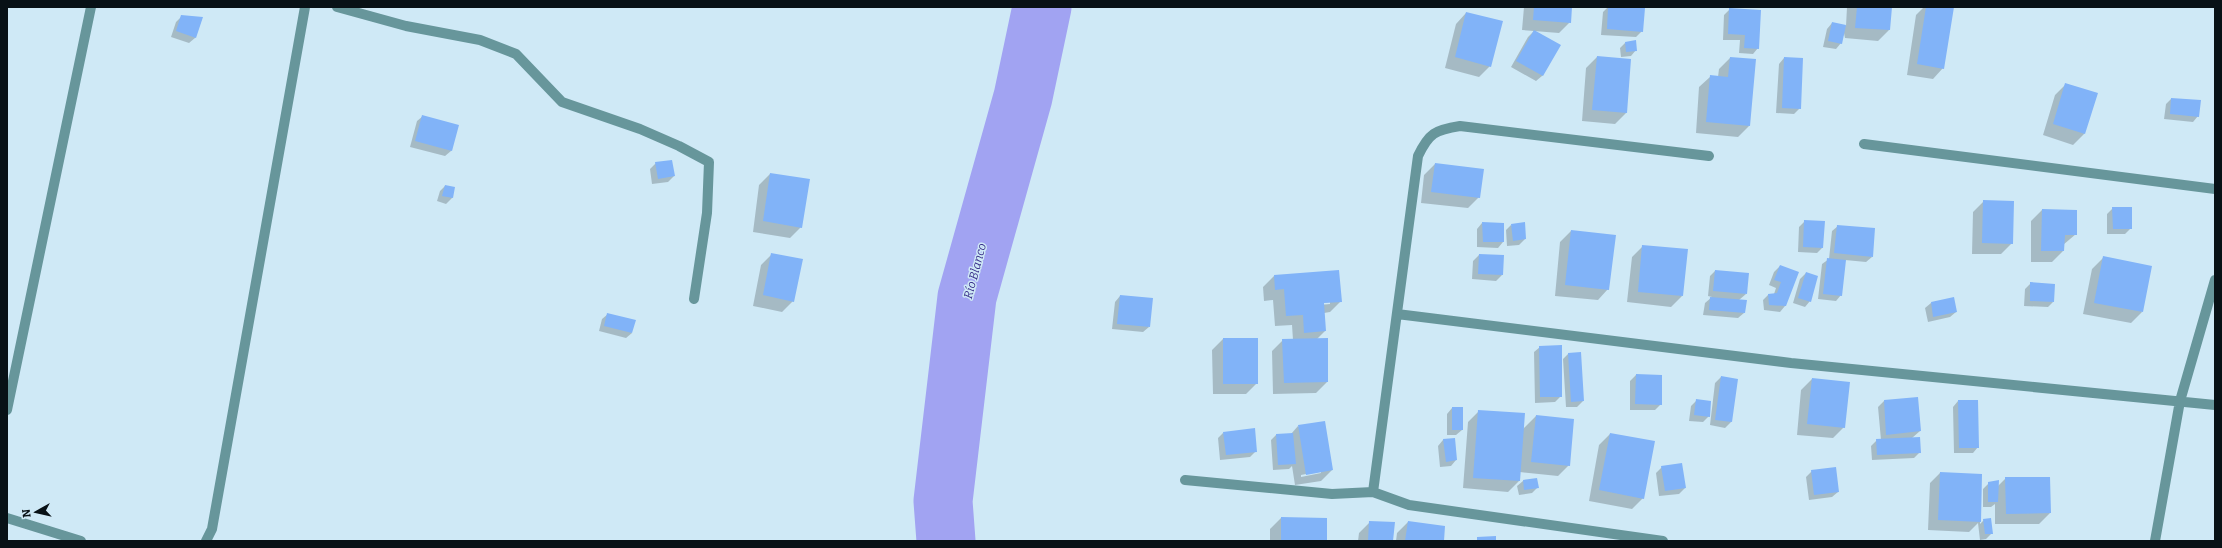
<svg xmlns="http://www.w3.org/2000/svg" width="2222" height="548" viewBox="0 0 2222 548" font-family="Bitter,serif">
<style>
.shadow{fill:#0003;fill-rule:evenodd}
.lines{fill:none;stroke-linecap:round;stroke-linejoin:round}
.river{stroke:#a1a3f2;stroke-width:59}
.building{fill:#81b3f8}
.minor{stroke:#67969b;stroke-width:10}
.labels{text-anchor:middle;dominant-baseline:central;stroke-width:3;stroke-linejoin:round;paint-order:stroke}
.water-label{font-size:12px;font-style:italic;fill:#3b328c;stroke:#cfe9f6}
</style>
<rect width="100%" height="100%" fill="#cfe9f6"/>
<path class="shadow" d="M 1524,7 L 1571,7 L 1570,22 L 1559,33 L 1534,31 L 1559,45 L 1542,76 L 1536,81 L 1511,67 L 1528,37 L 1534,31 L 1522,30 Z
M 1608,7 L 1644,9 L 1642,31 L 1636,37 L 1601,35 L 1603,12 Z
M 1847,7 L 1891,7 L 1889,30 L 1878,41 L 1845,38 L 1844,33 L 1841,43 L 1836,49 L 1823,47 L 1827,29 L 1832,23 L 1846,26 Z
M 1924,7 L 1945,7 L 1943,68 L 1933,79 L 1907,75 L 1916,15 Z
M 1730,9 L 1758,48 L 1753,54 L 1739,53 L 1740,40 L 1723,40 L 1724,15 Z
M 1466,13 L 1490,66 L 1479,77 L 1445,68 L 1456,24 Z
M 182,16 L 202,18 L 195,38 L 189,43 L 171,37 L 176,22 Z
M 1625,43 L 1636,50 L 1631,56 L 1621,57 L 1620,48 Z
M 1597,57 L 1630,60 L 1626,113 L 1615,124 L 1582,121 L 1586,68 Z
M 1730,58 L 1749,126 L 1738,137 L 1696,133 L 1699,87 L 1710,77 L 1718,77 L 1719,69 Z
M 1784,58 L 1800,108 L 1794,114 L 1776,113 L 1779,64 Z
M 2066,84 L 2097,94 L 2084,134 L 2073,145 L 2043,135 L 2055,95 Z
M 2171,99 L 2198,116 L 2193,122 L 2164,119 L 2166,104 Z
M 423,116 L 458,126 L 451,151 L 445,156 L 410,147 L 417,121 Z
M 656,163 L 674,176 L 668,182 L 652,184 L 650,169 Z
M 1435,164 L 1479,197 L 1468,208 L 1421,203 L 1424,175 Z
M 770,174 L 801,227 L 790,238 L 753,232 L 759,185 Z
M 445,186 L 454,188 L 452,198 L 446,204 L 437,201 L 440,191 Z
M 1984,201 L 2012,243 L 2001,254 L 1972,254 L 1973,212 Z
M 2113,208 L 2131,228 L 2125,234 L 2107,234 L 2107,214 Z
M 2042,210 L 2076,234 L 2063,245 L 2063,251 L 2052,262 L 2031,262 L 2031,221 Z
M 1805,221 L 1822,248 L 1817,253 L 1798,252 L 1799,227 Z
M 1482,223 L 1503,242 L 1498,248 L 1477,247 L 1477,229 Z
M 1511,225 L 1525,239 L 1519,245 L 1507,246 L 1506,230 Z
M 1838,226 L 1872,257 L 1866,262 L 1845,260 L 1841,295 L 1836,301 L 1818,299 L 1822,264 L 1829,259 L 1832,231 Z
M 1571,231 L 1614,236 L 1608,289 L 1598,300 L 1555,296 L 1560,242 Z
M 1643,246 L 1682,296 L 1671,307 L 1627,302 L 1632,257 Z
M 772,254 L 793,301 L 782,312 L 753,306 L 761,265 Z
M 1479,255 L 1502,275 L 1496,281 L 1472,279 L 1473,261 Z
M 2103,258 L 2142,312 L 2131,323 L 2083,314 L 2092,269 Z
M 1780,266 L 1785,306 L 1780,312 L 1764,310 L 1763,300 L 1768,295 L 1774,294 L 1776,288 L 1769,285 L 1774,272 Z
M 1715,271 L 1746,294 L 1739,300 L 1744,313 L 1738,318 L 1703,315 L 1705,303 L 1712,297 L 1708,296 L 1710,276 Z
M 1806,273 L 1810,301 L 1805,307 L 1793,303 L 1800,279 Z
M 1274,276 L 1341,301 L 1330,312 L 1324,313 L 1325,331 L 1317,339 L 1327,339 L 1327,382 L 1316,393 L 1273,394 L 1272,351 L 1283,340 L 1293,340 L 1292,325 L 1275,326 L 1273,300 L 1264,301 L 1263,287 ZM 1330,302 L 1330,304 L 1319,305 L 1319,303 Z
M 2031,283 L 2053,302 L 2048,307 L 2024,306 L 2025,289 Z
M 1120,296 L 1149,327 L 1143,332 L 1112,329 L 1115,302 Z
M 1931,303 L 1956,312 L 1950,317 L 1928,322 L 1925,308 Z
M 608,314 L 632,333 L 626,338 L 599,331 L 602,319 Z
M 1223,339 L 1257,383 L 1246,394 L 1213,394 L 1212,350 Z
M 1540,347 L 1561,396 L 1555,402 L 1535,403 L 1534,352 Z
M 1569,353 L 1583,401 L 1577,407 L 1566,407 L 1563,359 Z
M 1636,375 L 1661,404 L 1655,410 L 1630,410 L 1630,381 Z
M 1721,377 L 1736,380 L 1731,422 L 1725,428 L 1710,425 L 1715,383 Z
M 1812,379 L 1844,427 L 1833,438 L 1797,435 L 1801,390 Z
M 1917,398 L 1920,431 L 1912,438 L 1920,452 L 1914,458 L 1872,460 L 1871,446 L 1877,440 L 1881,440 L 1878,407 L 1884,401 Z
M 1697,400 L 1709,416 L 1703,422 L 1689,421 L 1691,406 Z
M 1958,401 L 1978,447 L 1973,453 L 1954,453 L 1953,407 Z
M 1452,408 L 1462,430 L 1456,435 L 1447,435 L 1447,414 Z
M 1479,411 L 1523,429 L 1536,416 L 1569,465 L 1558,476 L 1520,472 L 1519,481 L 1508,492 L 1463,488 L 1468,422 Z
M 1298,426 L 1332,470 L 1321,481 L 1295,485 L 1292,466 L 1289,469 L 1273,470 L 1271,440 L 1276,435 L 1291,434 ZM 1321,471 L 1321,473 L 1301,477 L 1301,475 Z
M 1223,433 L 1256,451 L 1250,457 L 1220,460 L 1218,438 Z
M 1610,434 L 1654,442 L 1643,498 L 1632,509 L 1589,501 L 1599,445 Z
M 1454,439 L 1456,460 L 1451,466 L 1440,467 L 1438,446 L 1443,440 Z
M 1662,467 L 1685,488 L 1679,494 L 1659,496 L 1656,473 Z
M 1812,471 L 1838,492 L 1832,497 L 1809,500 L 1806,477 Z
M 1940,473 L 1981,475 L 1980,524 L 1984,520 L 1992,533 L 1986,539 L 1980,540 L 1978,523 L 1969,532 L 1928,530 L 1930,483 Z
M 2006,478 L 2050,513 L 2039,524 L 1995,524 L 1995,504 L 1991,507 L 1983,507 L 1983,489 L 1989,483 L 1998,486 Z
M 1536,479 L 1538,487 L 1532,493 L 1519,495 L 1517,486 L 1523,481 Z
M 1281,518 L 1326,541 L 1270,541 L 1270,529 Z
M 1370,522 L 1392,541 L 1358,541 L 1359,533 Z
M 1408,522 L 1442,541 L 1396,541 L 1397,533 Z"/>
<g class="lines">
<path class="river" d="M 946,541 L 943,501 L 967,297 L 1023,97 L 1042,7"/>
</g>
<path class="building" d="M 1534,7 L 1572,7 L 1571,23 L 1533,20 Z
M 1608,7 L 1645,8 L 1643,32 L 1607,29 Z
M 1857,7 L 1892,7 L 1890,30 L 1855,28 Z
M 1926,7 L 1954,7 L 1944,69 L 1917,64 Z
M 1729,8 L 1761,10 L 1759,49 L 1744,48 L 1745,35 L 1728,34 Z
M 1466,12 L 1503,21 L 1491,67 L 1455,57 Z
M 181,15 L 203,17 L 196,38 L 176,31 Z
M 1832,22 L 1846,25 L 1842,44 L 1828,41 Z
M 1534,30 L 1561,45 L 1543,76 L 1516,61 Z
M 1636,40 L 1637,51 L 1626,52 L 1625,42 Z
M 1597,56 L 1631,59 L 1627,113 L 1592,110 Z
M 1730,57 L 1756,59 L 1750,126 L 1706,122 L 1710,75 L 1728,77 Z
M 1784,57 L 1803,58 L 1801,109 L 1782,108 Z
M 2065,83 L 2098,93 L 2085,134 L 2053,124 Z
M 2171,98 L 2201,100 L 2199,117 L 2170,114 Z
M 422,115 L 459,125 L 452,151 L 415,141 Z
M 672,160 L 675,176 L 658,179 L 655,162 Z
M 1435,163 L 1484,169 L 1480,198 L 1431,192 Z
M 770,173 L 810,179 L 802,228 L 763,221 Z
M 445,185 L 455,187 L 453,198 L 442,196 Z
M 1983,200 L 2014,201 L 2013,244 L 1982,243 Z
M 2112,207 L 2132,207 L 2132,229 L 2113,229 Z
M 2042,209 L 2077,210 L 2077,235 L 2065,235 L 2064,251 L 2041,251 Z
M 1804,220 L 1825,221 L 1823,248 L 1803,247 Z
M 1482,222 L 1504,223 L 1504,242 L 1483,242 Z
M 1525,222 L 1526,239 L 1513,241 L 1511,224 Z
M 1837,225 L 1875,228 L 1873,257 L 1834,253 Z
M 1571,230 L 1616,235 L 1609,290 L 1565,285 Z
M 1642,245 L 1688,249 L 1683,296 L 1638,292 Z
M 771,253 L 803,259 L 794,302 L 763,295 Z
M 1479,254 L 1504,255 L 1503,275 L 1478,274 Z
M 2103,256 L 2152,266 L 2143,312 L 2094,303 Z
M 1827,258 L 1846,260 L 1842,296 L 1823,294 Z
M 1780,265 L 1799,272 L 1786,306 L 1769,305 L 1768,294 L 1777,293 L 1781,282 L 1774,280 Z
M 1339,270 L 1342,302 L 1324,303 L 1326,331 L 1304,333 L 1303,315 L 1286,316 L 1284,289 L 1275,290 L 1274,275 Z
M 1715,270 L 1749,273 L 1747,294 L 1713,291 Z
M 1806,272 L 1818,276 L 1811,302 L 1798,298 Z
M 2030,282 L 2055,284 L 2054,302 L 2030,301 Z
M 1120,295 L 1153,298 L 1150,327 L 1117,324 Z
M 1710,297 L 1747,300 L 1745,313 L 1709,310 Z
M 1954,297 L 1957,312 L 1933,317 L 1931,302 Z
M 607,313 L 636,320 L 632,333 L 604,326 Z
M 1223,338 L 1258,338 L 1258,384 L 1223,384 Z
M 1328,338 L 1328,382 L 1284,383 L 1282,339 Z
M 1562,345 L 1562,397 L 1540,397 L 1539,346 Z
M 1581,352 L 1584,401 L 1571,402 L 1568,353 Z
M 1636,374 L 1662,375 L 1662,405 L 1635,404 Z
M 1721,376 L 1738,379 L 1732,422 L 1715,420 Z
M 1812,378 L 1850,382 L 1845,428 L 1807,424 Z
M 1918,397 L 1921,431 L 1886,435 L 1884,400 Z
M 1696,399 L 1711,401 L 1710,417 L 1694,415 Z
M 1958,400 L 1978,400 L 1979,448 L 1959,448 Z
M 1452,407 L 1463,407 L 1463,430 L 1452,430 Z
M 1478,410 L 1525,413 L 1520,481 L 1473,478 Z
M 1536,415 L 1574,419 L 1570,466 L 1531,462 Z
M 1325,421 L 1333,470 L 1306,475 L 1298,425 Z
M 1255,428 L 1257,452 L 1226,455 L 1223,432 Z
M 1293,433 L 1296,464 L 1278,465 L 1276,434 Z
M 1610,433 L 1655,441 L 1644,499 L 1599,490 Z
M 1920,437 L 1921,453 L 1877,455 L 1876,439 Z
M 1455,438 L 1457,460 L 1446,462 L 1443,439 Z
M 1682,463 L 1686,488 L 1665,491 L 1661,466 Z
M 1836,467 L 1839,492 L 1814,495 L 1811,470 Z
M 1940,472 L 1982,474 L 1981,522 L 1938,520 Z
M 2005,477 L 2050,477 L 2051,513 L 2006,514 Z
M 1537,478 L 1539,488 L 1524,490 L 1523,480 Z
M 1999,480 L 1998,502 L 1988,502 L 1988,482 Z
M 1281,517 L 1327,518 L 1327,541 L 1281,541 Z
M 1991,518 L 1993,534 L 1985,534 L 1983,519 Z
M 1369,521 L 1395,522 L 1393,541 L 1368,541 Z
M 1408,521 L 1445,526 L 1444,541 L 1405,541 Z
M 1496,536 L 1496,541 L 1477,541 L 1477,537 Z"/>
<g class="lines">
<path class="minor" d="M 337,7 L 406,26 L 480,40 L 516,54 L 562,102 L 640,129 L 679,146 L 709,162 L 707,213 L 694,299
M 1864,144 L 2215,189
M 1397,314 L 1791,363 L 2215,405
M 7,410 L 91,7
M 1185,480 L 1332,494 L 1373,492 L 1409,505 L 1663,541
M 1373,492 L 1418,156 C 1429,133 1435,130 1460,126 L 1709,156
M 7,518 L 81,541
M 206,541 L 212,529 L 305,7
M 2155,541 L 2180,401 L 2215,280"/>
</g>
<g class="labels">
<g class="water-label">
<text transform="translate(975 271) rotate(-75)">Río Blanco</text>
</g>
</g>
<rect width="2222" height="548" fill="none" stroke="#081116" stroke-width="16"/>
<g transform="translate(36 512) rotate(262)" stroke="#cfe9f6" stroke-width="3" paint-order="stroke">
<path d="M0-3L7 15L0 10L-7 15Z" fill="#081116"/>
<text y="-6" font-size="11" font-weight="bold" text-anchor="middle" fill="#081116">N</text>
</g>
</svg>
